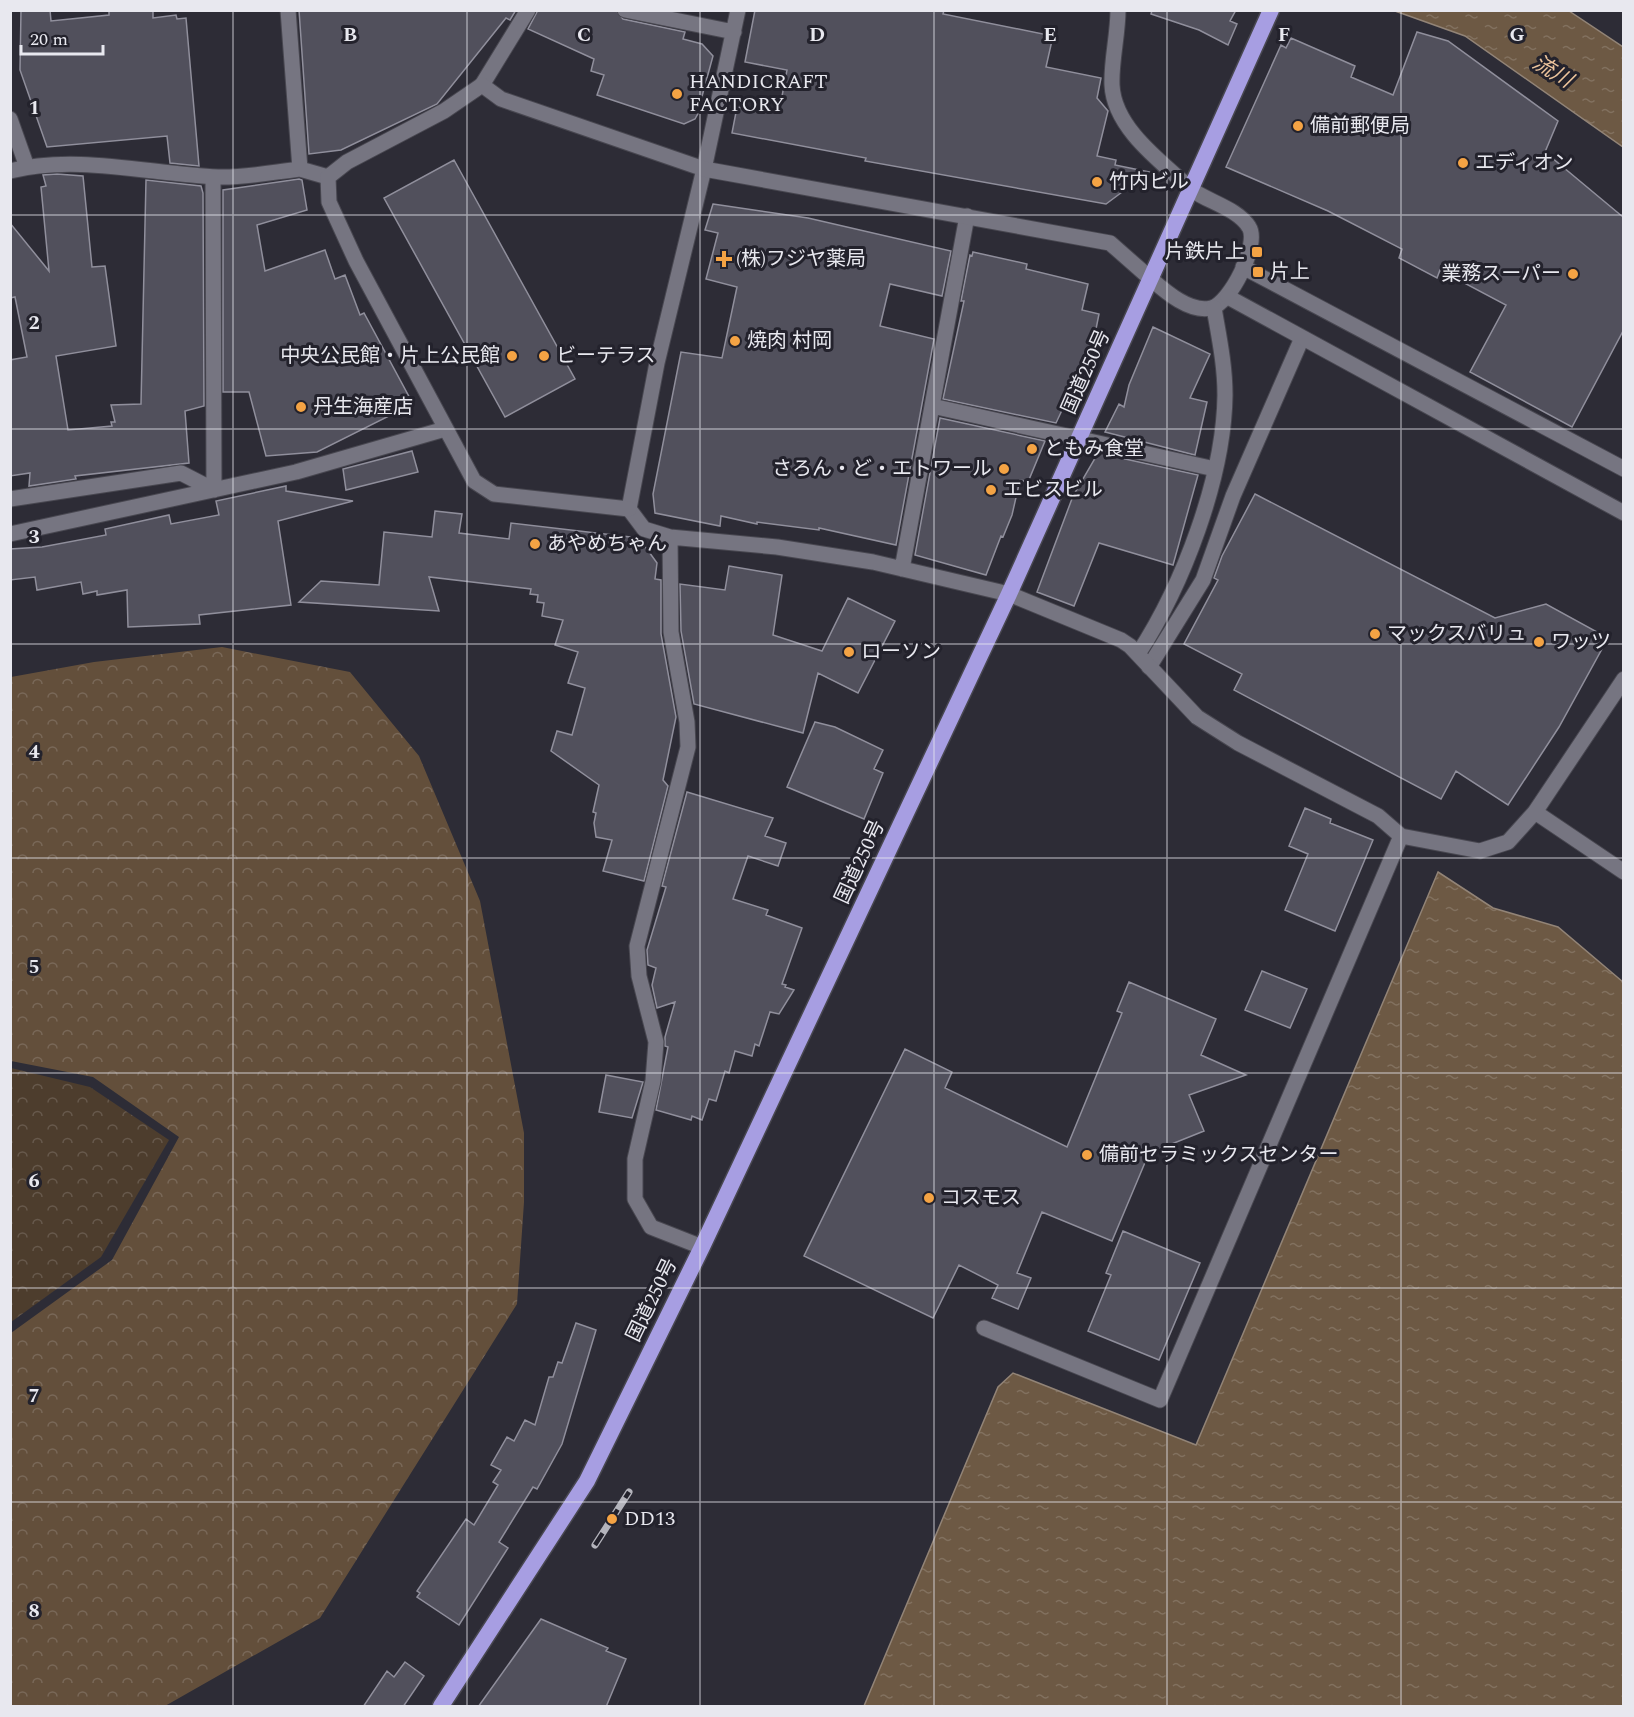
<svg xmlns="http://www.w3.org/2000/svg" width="1634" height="1717" viewBox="0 0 1634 1717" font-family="Spectral,'Noto Sans JP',serif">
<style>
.forest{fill:url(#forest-crowns)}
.park{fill:url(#park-crowns)}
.water{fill:url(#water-ripples);stroke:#928477;stroke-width:1.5}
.building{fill:#51505c;stroke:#908f9c;stroke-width:1.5}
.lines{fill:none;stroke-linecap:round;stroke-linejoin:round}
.service-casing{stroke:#484750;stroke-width:17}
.minor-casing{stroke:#484750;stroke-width:17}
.tertiary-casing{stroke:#484750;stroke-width:17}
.trunk-casing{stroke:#484750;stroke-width:19}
.service{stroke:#767581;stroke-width:15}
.minor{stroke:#767581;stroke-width:15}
.tertiary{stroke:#767581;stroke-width:15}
.trunk{stroke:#a79ee2;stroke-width:16}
.rail-casing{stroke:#b4b4bc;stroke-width:7}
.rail{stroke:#23222c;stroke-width:4.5;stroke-dasharray:14;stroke-linecap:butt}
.grid{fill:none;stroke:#e8e8ef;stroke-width:1.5;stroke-opacity:0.55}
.poi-dot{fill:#f4a344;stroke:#23222c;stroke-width:2}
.labels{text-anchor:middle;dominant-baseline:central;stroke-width:6;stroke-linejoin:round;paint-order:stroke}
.poi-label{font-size:20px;fill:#e8e8ef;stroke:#23222c;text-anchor:start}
.street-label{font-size:20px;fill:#e8e8ef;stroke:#23222c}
.water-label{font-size:21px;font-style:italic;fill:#eec59c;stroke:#23222c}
.grid-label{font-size:20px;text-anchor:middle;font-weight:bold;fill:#e8e8ef;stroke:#23222c;stroke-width:6;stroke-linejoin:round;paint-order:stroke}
</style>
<defs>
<pattern id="forest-crowns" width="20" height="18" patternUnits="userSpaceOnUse" patternTransform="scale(1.5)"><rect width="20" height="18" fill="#634f3b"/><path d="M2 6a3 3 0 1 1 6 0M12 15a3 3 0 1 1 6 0" fill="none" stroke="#796858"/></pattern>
<pattern id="park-crowns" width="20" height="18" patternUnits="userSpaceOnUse" patternTransform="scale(1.5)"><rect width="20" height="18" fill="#4d3d2d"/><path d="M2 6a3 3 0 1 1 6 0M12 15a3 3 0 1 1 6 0" fill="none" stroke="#67594c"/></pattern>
<pattern id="water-ripples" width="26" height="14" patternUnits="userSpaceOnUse" patternTransform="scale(1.5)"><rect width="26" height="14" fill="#6d5944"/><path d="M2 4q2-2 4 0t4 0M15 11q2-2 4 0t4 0" fill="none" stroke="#82715f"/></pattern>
</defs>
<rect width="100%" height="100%" fill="#2d2c36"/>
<path class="forest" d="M 222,647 L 350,672 L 419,756 L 480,901 L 524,1133 L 524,1202 L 517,1304 L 320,1618 L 165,1706 L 11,1706 L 11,1333 L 112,1260 L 179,1137 L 93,1077 L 11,1061 L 11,677 L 94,662 Z"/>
<path class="park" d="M 11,1068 L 90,1087 L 169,1140 L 101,1257 L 11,1322 Z"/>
<path class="water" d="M 1395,11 L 1569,11 L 1623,47 L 1623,147 L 1465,36 Z
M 1438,872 L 1493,908 L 1558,927 L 1623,982 L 1623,1706 L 864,1706 L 998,1387 L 1013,1373 L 1196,1445 Z"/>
<path class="building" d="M 21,10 L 50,10 L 51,21 L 109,15 L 109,10 L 153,10 L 153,18 L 176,15 L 177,19 L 186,18 L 199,166 L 170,163 L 167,136 L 47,147 L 20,70 Z
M 299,10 L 516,10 L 510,20 L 506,18 L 437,104 L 341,150 L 309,154 Z
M 538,10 L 616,10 L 623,19 L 685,32 L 683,39 L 702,44 L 713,56 L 701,100 L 705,101 L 695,119 L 684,124 L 597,95 L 604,75 L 591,71 L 594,59 L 528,29 Z
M 755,10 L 944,10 L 943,14 L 1053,36 L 1046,67 L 1101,78 L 1097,98 L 1108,111 L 1097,156 L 1116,160 L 1115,165 L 1149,172 L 1106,204 L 865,161 L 866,158 L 732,133 L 737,107 L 779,112 L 787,70 L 745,62 Z
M 1152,10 L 1236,10 L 1230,21 L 1237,24 L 1228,45 L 1199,30 L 1151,14 Z
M 1417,32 L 1448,41 L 1558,121 L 1545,152 L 1623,217 L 1623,331 L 1572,427 L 1470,372 L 1506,305 L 1440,270 L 1437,278 L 1399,258 L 1402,249 L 1328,211 L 1226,167 L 1281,45 L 1286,48 L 1291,38 L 1355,66 L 1351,77 L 1393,95 Z
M 454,160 L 575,379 L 505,417 L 384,198 Z
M 57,174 L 83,176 L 92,267 L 105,266 L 116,346 L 56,356 L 68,430 L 112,426 L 111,422 L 115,422 L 111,405 L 141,404 L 146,180 L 201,186 L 203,193 L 204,406 L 185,411 L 189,463 L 75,476 L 76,479 L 29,486 L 30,473 L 10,476 L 10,360 L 27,357 L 15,297 L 10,298 L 10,223 L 49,271 L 41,187 L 46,186 L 43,175 Z
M 299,179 L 302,180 L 307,210 L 257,225 L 265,271 L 325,250 L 335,279 L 345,275 L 360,315 L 364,313 L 413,404 L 317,452 L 266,456 L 249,392 L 223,392 L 223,190 Z
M 713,204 L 808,218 L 951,251 L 942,296 L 890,284 L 880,326 L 934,339 L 896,545 L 819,528 L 819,530 L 757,522 L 757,524 L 721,516 L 720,526 L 655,513 L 653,494 L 681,352 L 722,358 L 737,287 L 706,279 L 718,233 L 705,230 Z
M 973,252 L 1027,264 L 1026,269 L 1088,284 L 1082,310 L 1099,314 L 1093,344 L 1056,423 L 943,399 L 964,301 L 961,301 L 970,255 L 972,256 Z
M 1153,327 L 1210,354 L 1190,398 L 1207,402 L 1195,455 L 1105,432 L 1119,404 L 1124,407 L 1129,385 Z
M 940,418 L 1045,441 L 1028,482 L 1020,480 L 1012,515 L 1003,537 L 1001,536 L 986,575 L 915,555 Z
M 412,451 L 418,472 L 346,490 L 343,469 Z
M 1098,453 L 1198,475 L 1173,565 L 1099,543 L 1074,606 L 1037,592 L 1073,496 Z
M 286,486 L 286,491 L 353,501 L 278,521 L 291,605 L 199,615 L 200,624 L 128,627 L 127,590 L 97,595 L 97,591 L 83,594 L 81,582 L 37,590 L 35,577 L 10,580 L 10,549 L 42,547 L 106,535 L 105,529 L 169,515 L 171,524 L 219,515 L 216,501 Z
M 1255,494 L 1495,618 L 1546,604 L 1608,638 L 1559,727 L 1508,805 L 1456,771 L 1441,799 L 1234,690 L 1242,674 L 1184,644 L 1218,580 L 1214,578 L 1222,556 Z
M 435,511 L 462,514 L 459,533 L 509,539 L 511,523 L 639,538 L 657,563 L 655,579 L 661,580 L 661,634 L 676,717 L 663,780 L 668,786 L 644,881 L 603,871 L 612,840 L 596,837 L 594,823 L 596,813 L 593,812 L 599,785 L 551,751 L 557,731 L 572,735 L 585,688 L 568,683 L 578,652 L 555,645 L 563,620 L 542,616 L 544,603 L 537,602 L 538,595 L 530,594 L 531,589 L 429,577 L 439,611 L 299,602 L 321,581 L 379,585 L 384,532 L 432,537 Z
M 729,566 L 782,575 L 773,635 L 822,651 L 848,598 L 895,621 L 858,693 L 818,673 L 803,733 L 694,704 L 681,631 L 680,584 L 725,590 Z
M 815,722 L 835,727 L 883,750 L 874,769 L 883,773 L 864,819 L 787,787 Z
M 687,792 L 773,818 L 765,836 L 786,843 L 778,866 L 748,856 L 733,899 L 768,910 L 766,915 L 802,928 L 782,984 L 786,985 L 785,987 L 794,990 L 779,1014 L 770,1012 L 759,1046 L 755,1044 L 752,1056 L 735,1051 L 729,1073 L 725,1071 L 716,1101 L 709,1099 L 702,1120 L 692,1116 L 691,1120 L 656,1110 L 668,1047 L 665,1046 L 665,1037 L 675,1002 L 657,1008 L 652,985 L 656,968 L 648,965 L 647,950 L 666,887 L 662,886 Z
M 1305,808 L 1331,819 L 1330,823 L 1373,840 L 1335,931 L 1285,910 L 1308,854 L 1289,846 Z
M 1262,971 L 1307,989 L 1290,1028 L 1245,1010 Z
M 1129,982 L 1216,1019 L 1201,1055 L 1246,1075 L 1189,1095 L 1204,1131 L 1149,1153 L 1112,1241 L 1042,1212 L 1017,1273 L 1031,1278 L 1018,1309 L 992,1298 L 998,1285 L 959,1265 L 933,1318 L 804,1256 L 905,1049 L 952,1072 L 945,1088 L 1067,1147 L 1122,1013 L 1117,1011 Z
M 606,1075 L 643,1082 L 632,1118 L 599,1112 Z
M 1123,1231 L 1200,1263 L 1159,1360 L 1088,1331 L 1111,1275 L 1106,1273 Z
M 576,1323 L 596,1330 L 562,1444 L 537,1489 L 533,1487 L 499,1542 L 508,1548 L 459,1625 L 417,1597 L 420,1593 L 417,1591 L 466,1519 L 474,1525 L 498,1485 L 493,1482 L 501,1470 L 491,1465 L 507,1437 L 514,1441 L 525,1420 L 535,1425 L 549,1377 L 553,1377 L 558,1362 L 562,1363 Z
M 541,1619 L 608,1648 L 606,1651 L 626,1659 L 606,1707 L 478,1707 Z
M 405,1662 L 424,1676 L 403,1707 L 363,1707 L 387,1671 L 394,1677 Z"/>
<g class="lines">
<defs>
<path id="service" d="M 1243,267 L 1624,469
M 1151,279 C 1166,292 1190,313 1211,308 C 1230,304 1260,244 1249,227 C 1238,209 1209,202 1192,190
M 1149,667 L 1203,580 L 1233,496 L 1302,338"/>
<path id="minor" d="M 288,10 L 300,169 L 328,177
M 625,10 L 734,32
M 738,10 L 704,169 L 657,363 L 629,509 L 644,529 L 670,537 L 777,547 L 873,562 L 1009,594 L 1121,640 L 1130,646 L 1197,717 L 1238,743 L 1378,816 L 1401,836 L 1480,851 L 1508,842 L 1535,812 L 1624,679
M 1118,10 C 1118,35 1111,61 1112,85 C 1114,129 1163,163 1192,190
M 482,85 L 528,10
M 10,119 L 27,167
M 10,171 C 76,154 151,174 218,177 C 244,178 274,172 300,169
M 932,406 L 1215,469
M 10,499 L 181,473 L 214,490 L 213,177
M 10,534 L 296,472 L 445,429
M 670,537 L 671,632 L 687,722 L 688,747 L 637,946 L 639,976 L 656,1042 L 653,1081 L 635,1159 L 635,1199 L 651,1227 L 702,1247
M 902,569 L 967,216
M 1138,654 C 1183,585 1224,478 1225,395 C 1225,365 1219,337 1214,308
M 1535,812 L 1624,872
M 984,1328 L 1160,1400 L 1401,836"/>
<path id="tertiary" d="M 1228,297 L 1624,513
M 629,509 L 494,494 L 474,481 L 356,261 L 329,202 L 328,177 L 347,162 L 444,111 L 482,85 L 501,99 L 704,169 L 1110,243 L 1151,279"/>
<path id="trunk" d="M 441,1706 L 587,1481 L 702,1247 L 1009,594 L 1271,10"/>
</defs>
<use href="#service" class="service-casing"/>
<use href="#minor" class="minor-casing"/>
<use href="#tertiary" class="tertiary-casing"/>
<use href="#trunk" class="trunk-casing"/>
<use href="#service" class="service"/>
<use href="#minor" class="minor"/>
<use href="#tertiary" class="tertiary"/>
<use href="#trunk" class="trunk"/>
<defs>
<path id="rail" d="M 595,1545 L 629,1492"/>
</defs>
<use href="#rail" class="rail-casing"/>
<use href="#rail" class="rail"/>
</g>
<path class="grid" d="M 233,10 L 233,1706M 467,10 L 467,1706M 700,10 L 700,1706M 934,10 L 934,1706M 1167,10 L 1167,1706M 1401,10 L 1401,1706M 10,215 L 1624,215M 10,429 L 1624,429M 10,644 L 1624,644M 10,858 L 1624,858M 10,1073 L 1624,1073M 10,1288 L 1624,1288M 10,1502 L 1624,1502"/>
<g class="poi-dot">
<circle cx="677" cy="94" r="6"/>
<circle cx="1298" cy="126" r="6"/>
<circle cx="1463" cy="163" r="6"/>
<circle cx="1097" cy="182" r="6"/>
<rect x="1251" y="246" width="12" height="12" rx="3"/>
<path d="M721 250h6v6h6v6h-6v6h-6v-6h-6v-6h6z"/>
<rect x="1252" y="266" width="12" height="12" rx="3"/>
<circle cx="1573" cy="274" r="6"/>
<circle cx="735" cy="341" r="6"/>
<circle cx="512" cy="356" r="6"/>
<circle cx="544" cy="356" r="6"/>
<circle cx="301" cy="407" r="6"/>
<circle cx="1032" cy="449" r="6"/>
<circle cx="1004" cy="469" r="6"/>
<circle cx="991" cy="490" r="6"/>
<circle cx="535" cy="544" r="6"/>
<circle cx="1375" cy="634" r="6"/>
<circle cx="1539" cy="642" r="6"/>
<circle cx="849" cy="652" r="6"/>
<circle cx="1087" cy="1155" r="6"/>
<circle cx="929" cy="1198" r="6"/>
<circle cx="612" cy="1519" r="6"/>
</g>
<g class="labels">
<g class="poi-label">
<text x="689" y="82">HANDICRAFT<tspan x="689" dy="23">FACTORY</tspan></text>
<text x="1310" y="126">備前郵便局</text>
<text x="1475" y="163">エディオン</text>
<text x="1109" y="182">竹内ビル</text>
<text x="1245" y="252" text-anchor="end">片鉄片上</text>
<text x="736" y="259">(株)フジヤ薬局</text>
<text x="1270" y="272">片上</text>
<text x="1561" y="274" text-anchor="end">業務スーパー</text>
<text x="747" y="341">焼肉 村岡</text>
<text x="500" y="356" text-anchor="end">中央公民館・片上公民館</text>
<text x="556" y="356">ビーテラス</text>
<text x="313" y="407">丹生海産店</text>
<text x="1044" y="449">ともみ食堂</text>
<text x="992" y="469" text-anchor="end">さろん・ど・エトワール</text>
<text x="1003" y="490">エビスビル</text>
<text x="547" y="544">あやめちゃん</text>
<text x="1387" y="634">マックスバリュ</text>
<text x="1551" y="642">ワッツ</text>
<text x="861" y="652">ローソン</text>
<text x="1099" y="1155">備前セラミックスセンター</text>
<text x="941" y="1198">コスモス</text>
<text x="624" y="1519">DD13</text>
</g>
<g class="street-label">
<text transform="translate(1086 372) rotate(-66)">国道250号</text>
<text transform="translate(860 862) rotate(-65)">国道250号</text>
<text transform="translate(652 1300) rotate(-64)">国道250号</text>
</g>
<g class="water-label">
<text transform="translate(1552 72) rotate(31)">流川</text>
</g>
</g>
<g class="grid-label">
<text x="350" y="41">B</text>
<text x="584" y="41">C</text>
<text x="817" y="41">D</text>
<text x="1050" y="41">E</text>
<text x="1284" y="41">F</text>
<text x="1517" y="41">G</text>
<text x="34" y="114">1</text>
<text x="34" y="329">2</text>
<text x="34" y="543">3</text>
<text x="34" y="758">4</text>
<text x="34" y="973">5</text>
<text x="34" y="1187">6</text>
<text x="34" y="1402">7</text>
<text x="34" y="1617">8</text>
</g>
<rect width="1634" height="1717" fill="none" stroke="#e8e8ef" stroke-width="24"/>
<path d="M21 45v9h82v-9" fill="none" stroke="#e8e8ef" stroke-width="3"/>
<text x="30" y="45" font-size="18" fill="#e8e8ef" stroke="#23222c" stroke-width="4.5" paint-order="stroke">20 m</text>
</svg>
